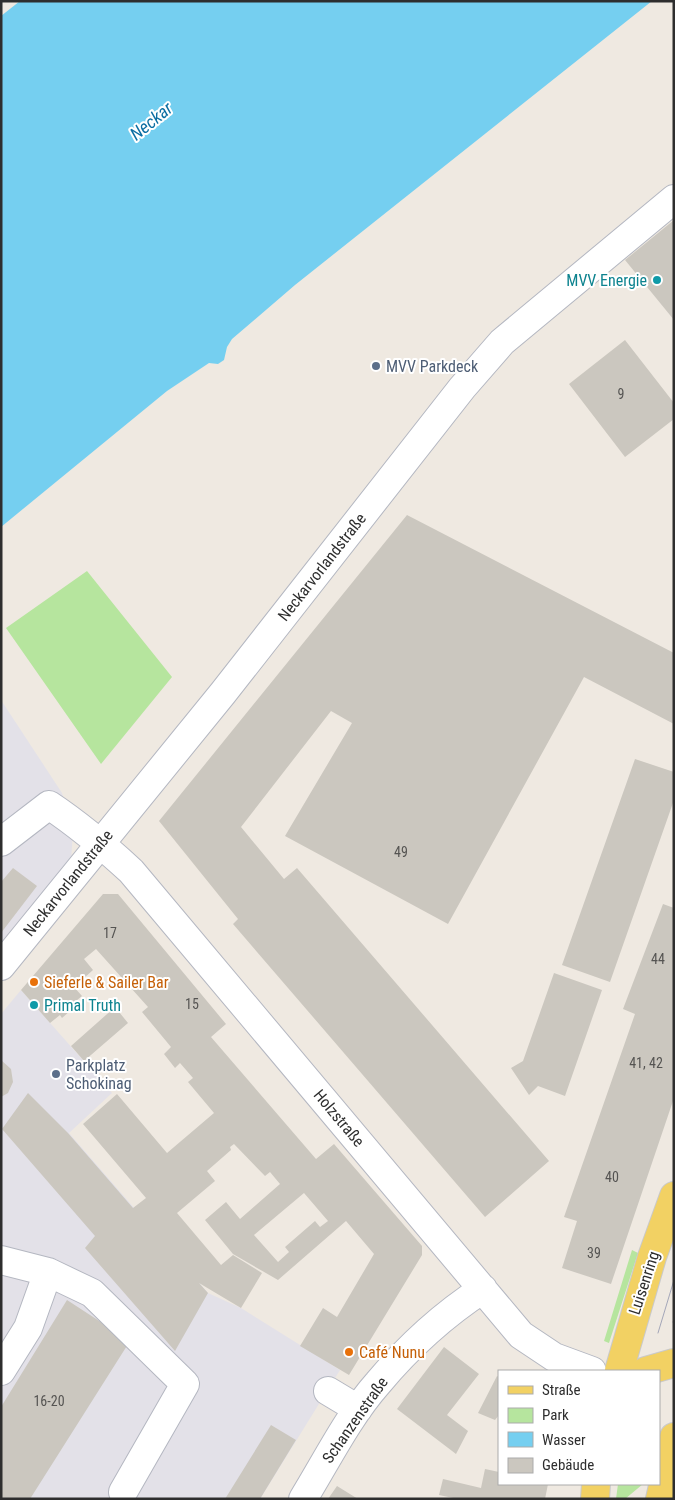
<svg xmlns="http://www.w3.org/2000/svg" width="675" height="1500" viewBox="0 0 675 1500" font-family="'Roboto Condensed',sans-serif">
<style>
.industrial{fill:#e3e1e8}
.green{fill:#b6e59e}
.water{fill:#75cff0}
.building{fill:#cbc7bf;fill-rule:evenodd}
.lines{fill:none;stroke-linecap:round;stroke-linejoin:round}
.minor-casing{stroke:#b4b7c1;stroke-width:30}
.major-casing{stroke:#c9c9c9;stroke-width:30}
.minor{stroke:#fff;stroke-width:28}
.major{stroke:#f2d163;stroke-width:28}
.tram{stroke:#a3a6b8;stroke-width:1}
.culture-dot{fill:#0f9aa8;stroke:#fff;stroke-width:2}
.service-dot{fill:#5c6f8a;stroke:#fff;stroke-width:2}
.food-dot{fill:#e8710a;stroke:#fff;stroke-width:2}
.labels{text-anchor:middle;dominant-baseline:central;stroke-width:4;stroke-linejoin:round;paint-order:stroke}
.number-label{font-size:14px;fill:#555452}
.culture-label{font-size:16px;fill:#0d838f;stroke:#fff;text-anchor:end}
.service-label{font-size:16px;fill:#4e5e75;stroke:#fff;text-anchor:start}
.street-label{font-size:16px;fill:#2e2e2e;stroke:#fff}
.food-label{font-size:16px;fill:#c56008;stroke:#fff;text-anchor:start}
.water-label{font-size:18px;font-style:italic;fill:#0d6fa3;stroke:#fff}
</style>
<rect width="100%" height="100%" fill="#efe9e1"/>
<path class="industrial" d="M 1,700 L 62,793 L 73,831 L 71,861 L 1,951 Z
M 21,990 L 112,1093 L 69,1133 L 208,1293 L 241,1308 L 340,1370 L 260,1499 L 1,1499 L 1,1014 Z"/>
<path class="green" d="M 87,571 L 172,677 L 101,764 L 6,628 Z
M 632,1250 L 638,1253 L 609,1343 L 604,1341 Z
M 618,1484 L 643,1484 L 625,1499 L 616,1499 Z"/>
<path class="water" d="M 20,1 L 652,1 L 295,285 L 232,339 L 227,347 L 224,360 L 218,364 L 209,363 L 167,391 L 1,527 L 1,16 Z"/>
<path class="building" d="M 674,220 L 674,320 L 625,260 Z
M 625,340 L 674,403 L 674,419 L 625,457 L 569,384 Z
M 407,515 L 674,653 L 674,724 L 584,677 L 448,924 L 285,836 L 352,723 L 331,711 L 241,827 L 284,879 L 297,868 L 549,1161 L 485,1217 L 233,924 L 238,919 L 159,821 Z
M 635,759 L 674,772 L 674,800 L 610,982 L 562,965 Z
M 13,868 L 37,886 L 1,933 L 1,882 Z
M 103,894 L 118,894 L 226,1024 L 211,1037 L 316,1159 L 334,1144 L 422,1246 L 422,1255 L 349,1375 L 300,1346 L 323,1308 L 337,1317 L 374,1254 L 346,1221 L 278,1280 L 233,1254 L 205,1220 L 226,1202 L 240,1219 L 280,1184 L 270,1172 L 265,1176 L 234,1144 L 230,1147 L 231,1150 L 207,1171 L 215,1181 L 177,1213 L 221,1265 L 233,1255 L 262,1273 L 241,1308 L 199,1283 L 208,1293 L 175,1351 L 85,1248 L 95,1236 L 2,1129 L 28,1093 L 68,1133 L 133,1208 L 146,1198 L 83,1124 L 117,1094 L 167,1153 L 214,1113 L 188,1082 L 193,1078 L 180,1063 L 175,1068 L 164,1054 L 171,1047 L 142,1012 L 148,1007 L 96,949 L 84,959 L 93,970 L 74,987 L 82,996 L 76,1001 L 78,1004 L 62,1018 L 60,1015 L 50,1023 L 21,990 ZM 304,1193 L 328,1221 L 320,1227 L 315,1221 L 285,1247 L 289,1252 L 278,1262 L 254,1235 Z
M 663,904 L 674,908 L 674,1098 L 611,1284 L 562,1268 L 577,1221 L 564,1217 L 635,1014 L 623,1009 Z
M 554,973 L 602,990 L 565,1096 L 538,1086 L 529,1095 L 511,1068 L 523,1061 Z
M 115,1007 L 128,1023 L 84,1061 L 71,1046 Z
M 1,1060 L 11,1069 L 13,1082 L 8,1093 L 1,1097 Z
M 67,1300 L 130,1341 L 30,1499 L 1,1499 L 1,1407 Z
M 444,1347 L 479,1374 L 447,1415 L 468,1431 L 456,1454 L 397,1409 Z
M 497,1376 L 499,1377 L 499,1415 L 495,1420 L 478,1413 Z
M 271,1425 L 296,1440 L 260,1499 L 225,1499 Z
M 485,1469 L 499,1472 L 499,1484 L 548,1484 L 545,1499 L 458,1499 L 439,1495 L 443,1479 L 481,1488 Z
M 337,1486 L 358,1499 L 328,1499 Z"/>
<g class="lines">
<defs>
<path id="minor" d="M 1,842 L 49,805 C 79,825 105,847 131,871 L 521,1335 L 554,1357 L 592,1371
M 1,966 L 223,693 L 462,388 L 502,342 L 674,199
M 1,1260 L 48,1272 L 92,1293 L 185,1384 L 123,1492
M 1,1371 L 28,1328 L 48,1272
M 328,1391 L 358,1409
M 303,1499 C 327,1460 348,1417 378,1383 C 409,1346 443,1315 483,1289"/>
<path id="major" d="M 619,1371 L 652,1257 L 674,1196
M 646,1371 L 674,1363
M 595,1499 L 596,1484
M 660,1499 L 674,1437"/>
</defs>
<use href="#minor" class="minor-casing"/>
<use href="#major" class="major-casing"/>
<use href="#minor" class="minor"/>
<use href="#major" class="major"/>
<path class="tram" d="M 673,1322 L 674,1320
M 658,1333 L 674,1280"/>
</g>
<g class="culture-dot">
<circle cx="657" cy="280" r="5"/>
<circle cx="34" cy="1005" r="5"/>
</g>
<g class="service-dot">
<circle cx="376" cy="366" r="5"/>
<circle cx="56" cy="1074" r="5"/>
</g>
<g class="food-dot">
<circle cx="34" cy="982" r="5"/>
<circle cx="349" cy="1352" r="5"/>
</g>
<g class="labels">
<g class="number-label">
<text x="621" y="394">9</text>
<text x="401" y="852">49</text>
<text x="110" y="933">17</text>
<text x="658" y="959">44</text>
<text x="192" y="1004">15</text>
<text x="646" y="1063">41, 42</text>
<text x="612" y="1177">40</text>
<text x="594" y="1253">39</text>
<text x="49" y="1401">16-20</text>
</g>
<g class="culture-label">
<text x="647" y="280">MVV Energie</text>
<text x="44" y="1005" text-anchor="start">Primal Truth</text>
</g>
<g class="service-label">
<text x="386" y="366">MVV Parkdeck</text>
<text x="66" y="1065">Parkplatz<tspan x="66" dy="18">Schokinag</tspan></text>
</g>
<g class="street-label">
<text transform="translate(322 567) rotate(-52)">Neckarvorlandstraße</text>
<text transform="translate(68 883) rotate(-51)">Neckarvorlandstraße</text>
<text transform="translate(339 1118) rotate(50)">Holzstraße</text>
<text transform="translate(644 1283) rotate(-72)">Luisenring</text>
<text transform="translate(355 1420) rotate(-55)">Schanzenstraße</text>
</g>
<g class="food-label">
<text x="44" y="982">Sieferle &amp; Sailer Bar</text>
<text x="359" y="1352">Café Nunu</text>
</g>
<g class="water-label">
<text transform="translate(151 121) rotate(-39)">Neckar</text>
</g>
</g>
<rect width="675" height="1500" fill="none" stroke="#2e2e2e" stroke-width="5"/>
<rect x="498" y="1370" width="162" height="115" fill="#ffffff" stroke="#ababab"/>
<rect x="508" y="1386" width="25" height="8" fill="#f2d163" stroke="#ababab"/>
<text x="542" y="1395" font-size="15" fill="#2e2e2e">Straße</text>
<rect x="508" y="1408" width="25" height="15" fill="#b6e59e" stroke="#ababab"/>
<text x="542" y="1420" font-size="15" fill="#2e2e2e">Park</text>
<rect x="508" y="1432" width="25" height="15" fill="#75cff0" stroke="#ababab"/>
<text x="542" y="1445" font-size="15" fill="#2e2e2e">Wasser</text>
<rect x="508" y="1458" width="25" height="15" fill="#cbc7bf" stroke="#ababab"/>
<text x="542" y="1470" font-size="15" fill="#2e2e2e">Gebäude</text>
</svg>
